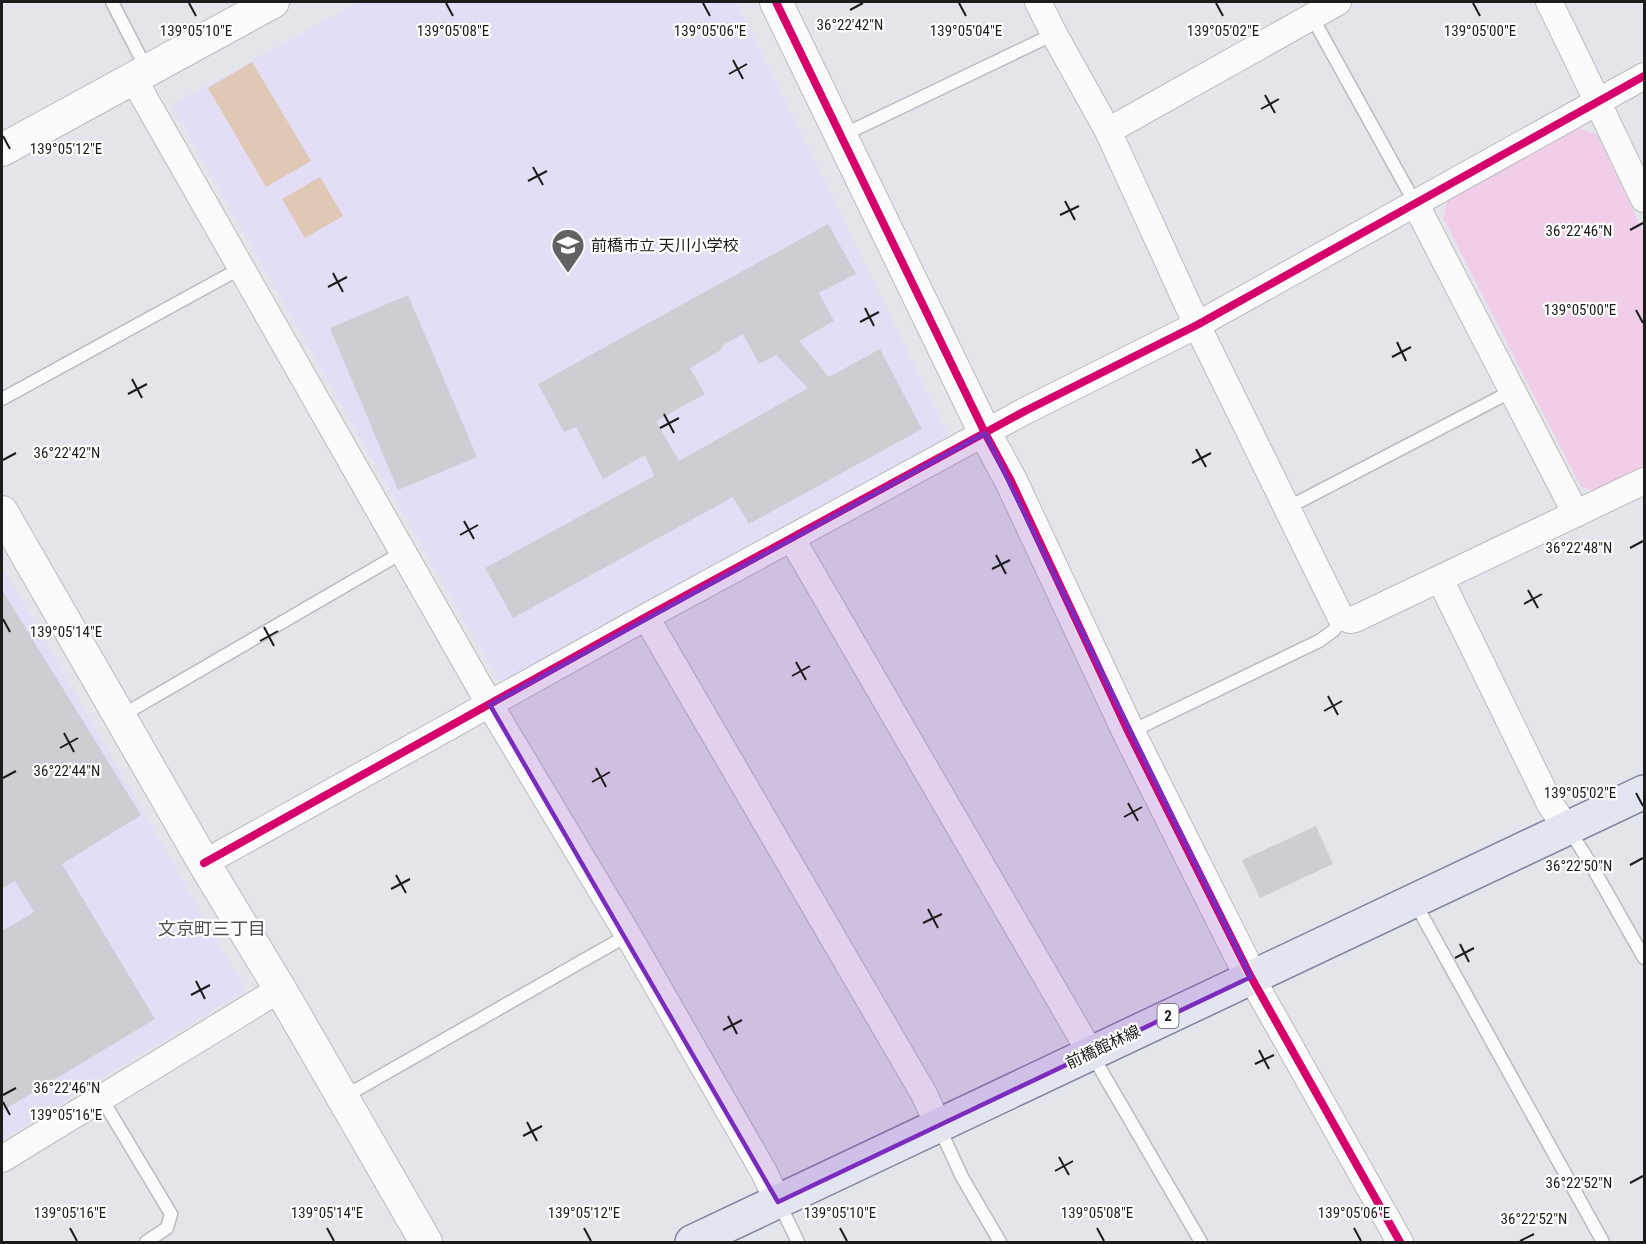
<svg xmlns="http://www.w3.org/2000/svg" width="1646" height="1244" viewBox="0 0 1646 1244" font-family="'Roboto Condensed','Noto Sans JP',sans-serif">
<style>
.education{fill:#e3def6}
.park{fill:#f1cee8}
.water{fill:#dfc8b6}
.building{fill:#ccced3;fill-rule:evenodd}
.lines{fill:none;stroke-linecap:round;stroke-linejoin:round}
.service-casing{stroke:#bbbbbe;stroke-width:15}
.minor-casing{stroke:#bbbbbe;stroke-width:28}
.tertiary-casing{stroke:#bbbbbe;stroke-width:34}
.primary-casing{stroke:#8184a1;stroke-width:36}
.service{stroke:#fbfbfc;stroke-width:12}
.minor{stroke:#fbfbfc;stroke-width:26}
.tertiary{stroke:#fbfbfc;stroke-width:32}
.primary{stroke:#e3e5f0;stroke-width:33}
.cycleway-casing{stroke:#fff;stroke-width:11}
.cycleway{stroke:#d6006c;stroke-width:8}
.marked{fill:#7b2cbf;fill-opacity:0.2;stroke:#7b2cbf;stroke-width:4.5;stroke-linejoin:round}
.ticks{fill:none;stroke:#1c1c1c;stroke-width:2}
.labels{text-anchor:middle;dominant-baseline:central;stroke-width:4.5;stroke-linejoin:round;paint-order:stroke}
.shield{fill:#fff;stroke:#606060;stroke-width:1.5}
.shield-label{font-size:15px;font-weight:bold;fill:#1c1c1c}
.poi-label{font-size:16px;fill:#1c1c1c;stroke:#fff;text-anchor:start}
.street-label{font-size:16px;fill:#1c1c1c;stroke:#fff}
.neighbourhood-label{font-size:18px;fill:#4f4f4f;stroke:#fff}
.ticks-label{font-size:15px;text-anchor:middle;fill:#1c1c1c;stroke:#fff;stroke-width:4.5;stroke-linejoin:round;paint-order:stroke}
</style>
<rect width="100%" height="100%" fill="#e4e5eb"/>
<path class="education" d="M 359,2 L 737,2 L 952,442 L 516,680 L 498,680 L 171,105 Z
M 2,566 L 246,990 L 2,1139 Z"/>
<path class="park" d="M 1577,128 L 1597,134 L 1644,233 L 1644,466 L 1594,490 L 1581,487 L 1443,218 L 1447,201 Z"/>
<path class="water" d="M 252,62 L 311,161 L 266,187 L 208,88 Z
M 320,177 L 343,216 L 305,238 L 282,199 Z"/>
<path class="building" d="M 828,224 L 856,274 L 819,293 L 834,321 L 799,341 L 829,377 L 880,349 L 922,429 L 749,524 L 733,497 L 513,618 L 485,568 L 654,476 L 645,455 L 603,479 L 576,427 L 564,432 L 538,384 ZM 743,334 L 759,364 L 776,355 L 808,388 L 679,461 L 656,421 L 705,394 L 690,368 L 721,350 L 723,345 Z
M 408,295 L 477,457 L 398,490 L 330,328 Z
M 2,590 L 141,815 L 62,864 L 155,1019 L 2,1111 L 2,931 L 34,912 L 15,881 L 3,888 L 2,885 Z
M 1316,826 L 1333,864 L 1260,898 L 1242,860 Z"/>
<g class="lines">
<defs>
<path id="service" d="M 112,2 L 147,70
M 1312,17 L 1415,203
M 841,136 L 1054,34
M 2,399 L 241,268
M 1287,508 L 1512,391
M 121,716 L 403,552
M 1130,732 L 1319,641 L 1333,631 L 1344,618
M 1569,830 L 1589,861 L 1644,958
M 1414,901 L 1603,1242
M 1091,1053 L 1201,1242
M 342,1098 L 628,935
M 102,1099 L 171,1214 L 167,1228 L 146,1242
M 939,1127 L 962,1177 L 1000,1242
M 779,1203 L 798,1242"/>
<path id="minor" d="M 1038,2 L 1054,34 L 1108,131 L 1197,325 L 1340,616 L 1350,620 L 1355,619 L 1644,481
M 1549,2 C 1582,67 1612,134 1644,199
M 133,78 L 490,705 L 628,935 L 764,1172 L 778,1202
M 1108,131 L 1338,2
M 1415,203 L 1576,514
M 792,539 L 1090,1052
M 1440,579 L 1550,804 L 1566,827
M 646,617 L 924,1094 L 938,1125
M 204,863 L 646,617 L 1025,411 L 1197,325 L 1644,76
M 1251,977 L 1400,1242
M 2,1159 L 280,989"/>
<path id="tertiary" d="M 776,2 L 985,433 L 1011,481 L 1129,733 L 1251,977
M 2,150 L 273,2
M 2,512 L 204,863 L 280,989 L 426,1242"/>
<path id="primary" d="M 692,1242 L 1644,792"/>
</defs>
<use href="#service" class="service-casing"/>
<use href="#minor" class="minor-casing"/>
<use href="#tertiary" class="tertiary-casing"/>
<use href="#primary" class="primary-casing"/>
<use href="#service" class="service"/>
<use href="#minor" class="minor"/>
<use href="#tertiary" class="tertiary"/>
<use href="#primary" class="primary"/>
<defs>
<path id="cycleway" d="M 776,2 L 985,433 L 1011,481 L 1129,733 L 1251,977 L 1400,1242
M 204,863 L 646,617 L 1025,411 L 1197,325 L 1644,76"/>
</defs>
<use href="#cycleway" class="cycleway-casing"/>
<use href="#cycleway" class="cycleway"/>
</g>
<path class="marked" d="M 985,433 L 1251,977 L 778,1202 L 490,705 Z"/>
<path class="ticks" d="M 189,3 L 196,16M 446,3 L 453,16M 703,3 L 710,16M 959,3 L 966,16M 1216,3 L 1223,16M 1473,3 L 1480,16M 850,10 L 863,3M 733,60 L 743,79M 729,74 L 747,64M 1265,95 L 1275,113M 1261,109 L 1279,99M 3,136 L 10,149M 533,167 L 543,185M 528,181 L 547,171M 1065,201 L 1075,220M 1060,215 L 1079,206M 1630,230 L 1643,223M 333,273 L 343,292M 328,287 L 347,277M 865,308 L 874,326M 1636,310 L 1643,323M 860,322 L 879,312M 1397,342 L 1406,361M 1392,357 L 1411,347M 132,379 L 142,398M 128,394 L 147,384M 664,414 L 674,433M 660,428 L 679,418M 1196,449 L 1206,467M 3,460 L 16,453M 1192,463 L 1211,453M 464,521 L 474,539M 460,535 L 478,525M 1630,548 L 1643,541M 996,555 L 1006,574M 992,569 L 1010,560M 1528,590 L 1538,608M 1524,604 L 1542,594M 3,619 L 10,632M 264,627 L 274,646M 260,641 L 278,631M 796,662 L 806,680M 792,676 L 810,666M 1328,696 L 1338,715M 1324,711 L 1342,701M 64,733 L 74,752M 60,748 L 78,738M 596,768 L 606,787M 3,778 L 16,771M 592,782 L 610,772M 1636,793 L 1643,806M 1128,803 L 1138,821M 1124,817 L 1142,807M 1630,865 L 1643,858M 396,875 L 406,893M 391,889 L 410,879M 928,909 L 938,928M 923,923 L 942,914M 1460,944 L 1469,962M 1455,958 L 1474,948M 196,981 L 205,999M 191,995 L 210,985M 728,1016 L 737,1034M 723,1030 L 742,1020M 1259,1050 L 1269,1069M 1255,1064 L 1274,1055M 3,1095 L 16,1088M 3,1102 L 10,1115M 527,1122 L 537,1141M 523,1136 L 542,1126M 1059,1157 L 1069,1175M 1055,1171 L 1073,1161M 1630,1183 L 1643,1176M 70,1228 L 77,1241M 327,1228 L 334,1241M 584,1228 L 591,1241M 840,1228 L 847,1241M 1097,1228 L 1104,1241M 1354,1228 L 1361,1241M 1520,1241 L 1534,1234"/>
<defs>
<symbol id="school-pin" viewBox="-11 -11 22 30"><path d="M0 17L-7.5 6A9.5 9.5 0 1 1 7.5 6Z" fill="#626264" stroke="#fff"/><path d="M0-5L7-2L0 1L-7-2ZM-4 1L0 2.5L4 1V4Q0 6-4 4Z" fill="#fff"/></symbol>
</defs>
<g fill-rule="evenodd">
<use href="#school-pin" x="549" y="226" width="38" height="52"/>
</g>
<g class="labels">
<rect class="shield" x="1157.5" y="1004" width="21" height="24" rx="4.5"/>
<g class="shield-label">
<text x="1168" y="1016">2</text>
</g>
<g class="poi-label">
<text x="591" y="245">前橋市立 天川小学校</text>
</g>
<g class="street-label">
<text transform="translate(1103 1047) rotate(-25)">前橋館林線</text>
</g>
<g class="neighbourhood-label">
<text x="212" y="928">文京町三丁目</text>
</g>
</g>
<g class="ticks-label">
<text x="850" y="30">36°22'42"N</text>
<text x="196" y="36">139°05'10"E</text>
<text x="453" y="36">139°05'08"E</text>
<text x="710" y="36">139°05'06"E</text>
<text x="966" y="36">139°05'04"E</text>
<text x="1223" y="36">139°05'02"E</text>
<text x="1480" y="36">139°05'00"E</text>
<text x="66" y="154">139°05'12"E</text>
<text x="1579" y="236">36°22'46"N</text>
<text x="1580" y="315">139°05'00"E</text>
<text x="67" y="458">36°22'42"N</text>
<text x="1579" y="553">36°22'48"N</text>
<text x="66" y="637">139°05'14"E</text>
<text x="67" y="776">36°22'44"N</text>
<text x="1580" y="798">139°05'02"E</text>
<text x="1579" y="871">36°22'50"N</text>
<text x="67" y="1093">36°22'46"N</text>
<text x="66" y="1120">139°05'16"E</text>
<text x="1579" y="1188">36°22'52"N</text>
<text x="70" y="1218">139°05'16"E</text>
<text x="327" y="1218">139°05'14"E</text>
<text x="584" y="1218">139°05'12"E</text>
<text x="840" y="1218">139°05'10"E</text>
<text x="1097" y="1218">139°05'08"E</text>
<text x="1354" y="1218">139°05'06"E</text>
<text x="1534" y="1224">36°22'52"N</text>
</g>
<rect width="1646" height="1244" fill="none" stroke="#1c1c1c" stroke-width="6"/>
</svg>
